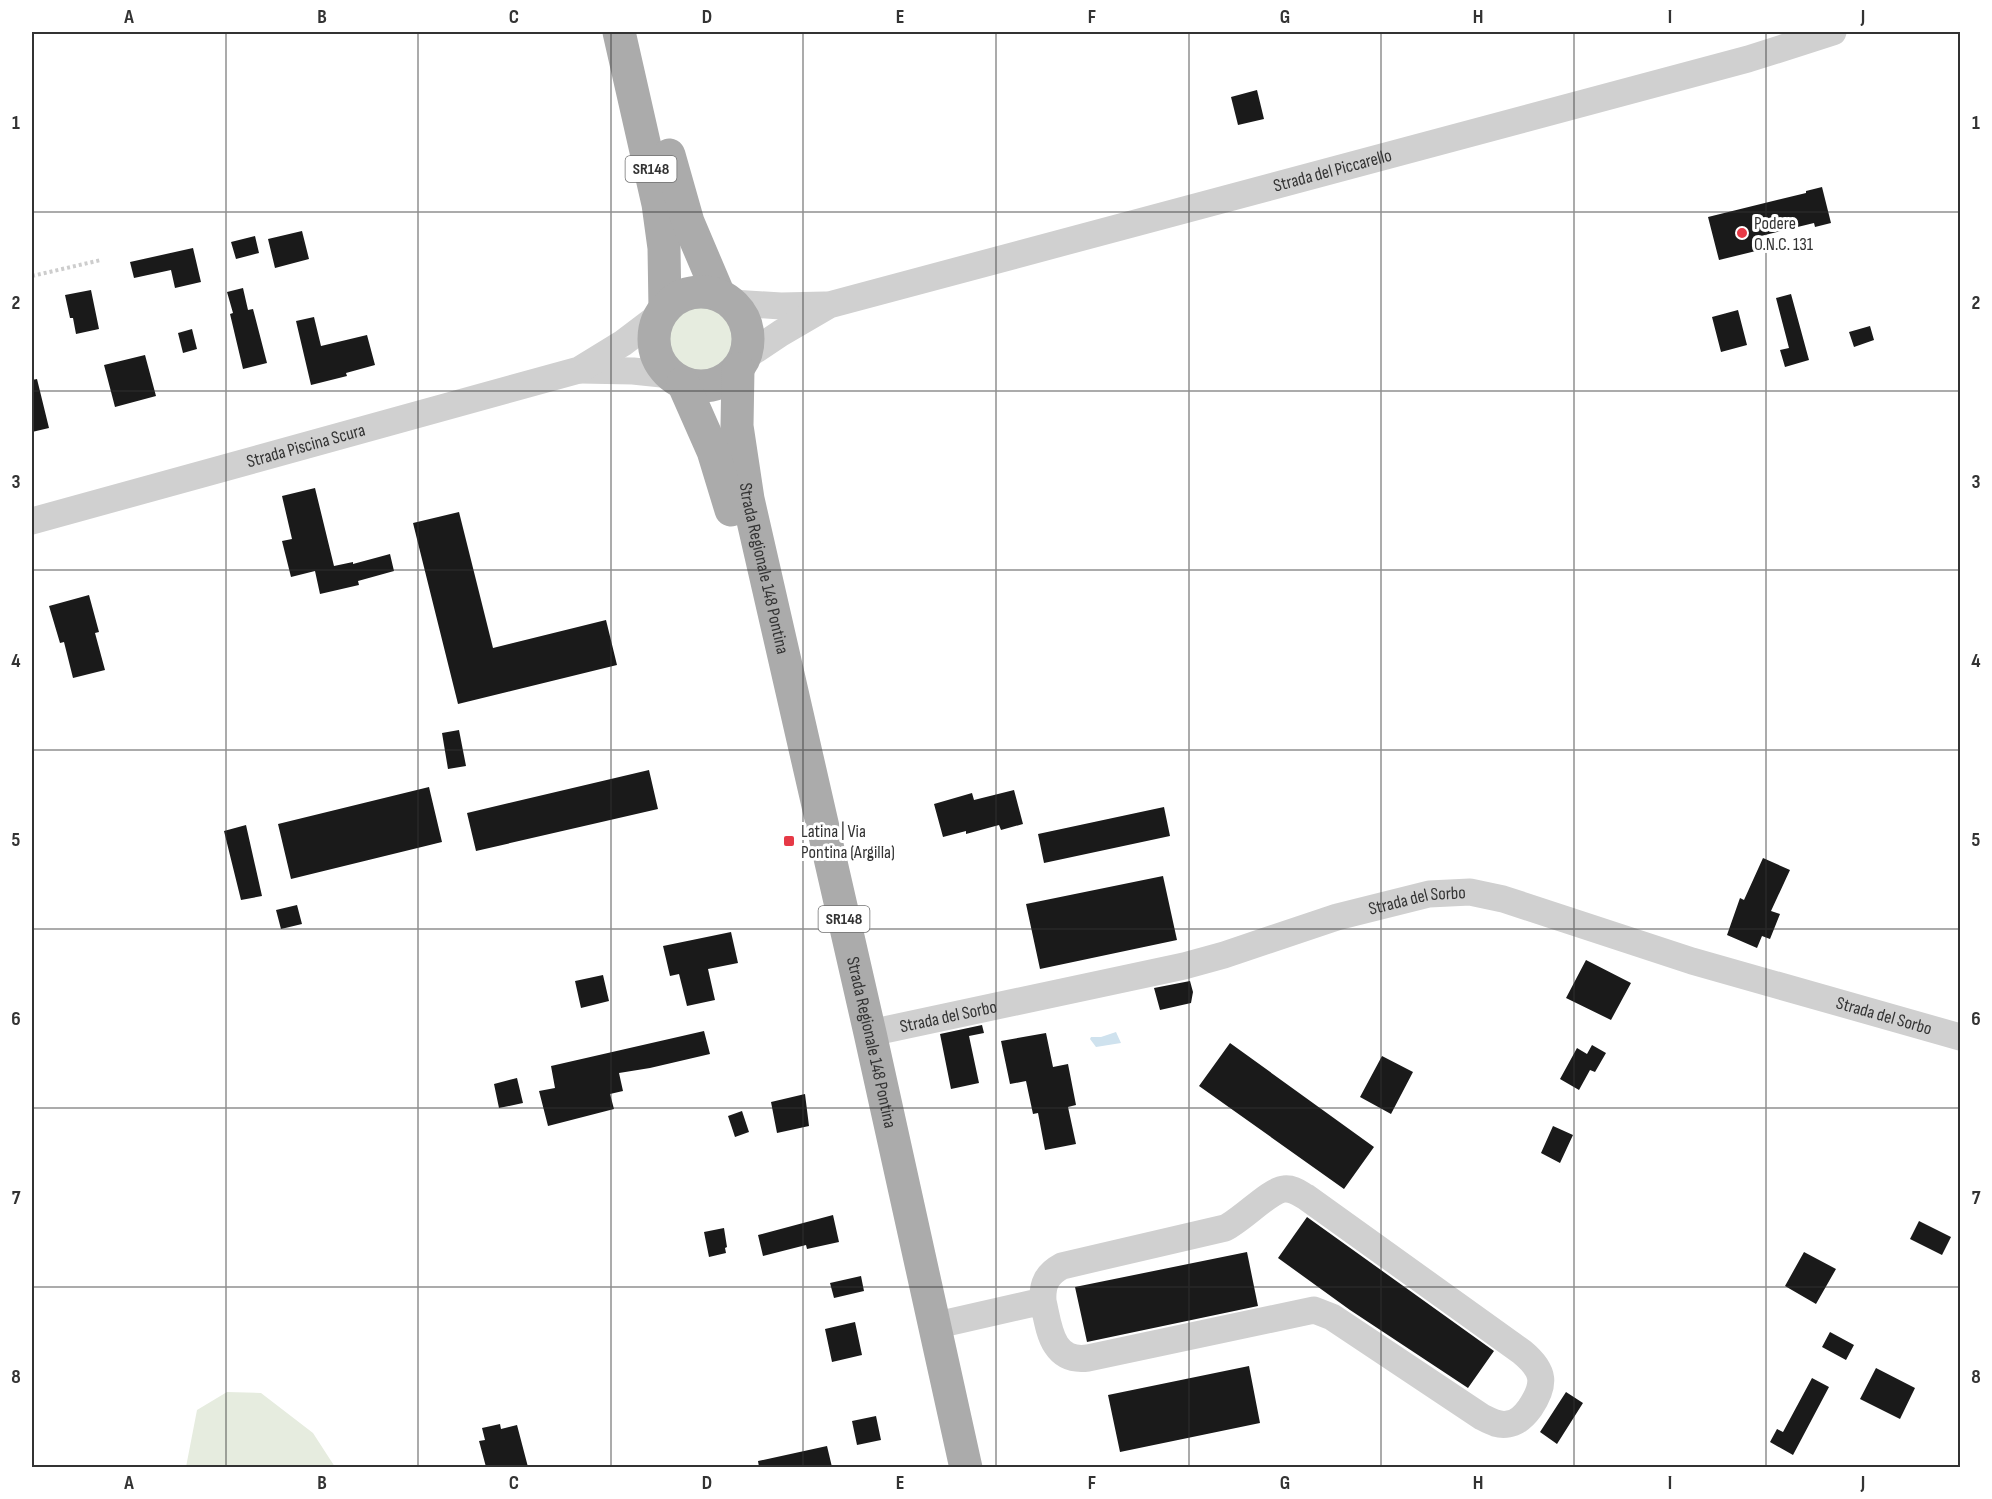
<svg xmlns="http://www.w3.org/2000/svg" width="1992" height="1499" viewBox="0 0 1992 1499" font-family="'Sofia Sans Condensed',sans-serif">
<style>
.green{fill:#e6ecdf}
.water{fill:#cfe2ee}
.building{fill:#1a1a1a}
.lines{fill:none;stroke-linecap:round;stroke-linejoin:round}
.path{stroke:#cdcdcd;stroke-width:4;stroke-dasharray:3 3;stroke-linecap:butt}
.minor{stroke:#d0d0d0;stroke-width:27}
.major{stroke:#ababab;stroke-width:33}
.grid{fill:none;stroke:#333;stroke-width:1.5;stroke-opacity:0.55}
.poi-dot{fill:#e63946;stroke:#fff;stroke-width:2}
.labels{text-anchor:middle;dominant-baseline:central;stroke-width:6;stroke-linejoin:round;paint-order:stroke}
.shield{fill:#fff;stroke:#707070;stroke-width:1.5}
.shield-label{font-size:16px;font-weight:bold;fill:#333}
.street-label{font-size:18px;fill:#333;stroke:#fff}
.poi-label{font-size:18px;fill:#333;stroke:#fff;text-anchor:start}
.neatline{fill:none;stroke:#333;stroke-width:2}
.grid-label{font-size:20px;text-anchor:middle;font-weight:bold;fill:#333}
</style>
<rect width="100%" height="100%" fill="#fff"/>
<path class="green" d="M661 339a39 39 0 1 1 78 0a39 39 0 1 1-78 0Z
M 227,1392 L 261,1393 L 313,1433 L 335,1467 L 186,1467 L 197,1410 Z"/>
<path class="water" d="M 1116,1032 L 1121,1043 L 1096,1047 L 1090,1039 L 1091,1037 L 1101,1037 Z"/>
<path class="building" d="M 1257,90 L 1264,119 L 1238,125 L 1231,97 Z
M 1822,187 L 1831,223 L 1815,227 L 1814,223 L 1757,237 L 1760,250 L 1719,260 L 1708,217 L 1806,193 L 1806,191 Z
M 302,231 L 309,259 L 275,268 L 268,239 Z
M 255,236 L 259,253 L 236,259 L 231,242 Z
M 193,248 L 201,282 L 175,288 L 171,270 L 134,278 L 130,262 Z
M 243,288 L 248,310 L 253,309 L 267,363 L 243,369 L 230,314 L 233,313 L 227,292 Z
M 91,290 L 99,329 L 76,334 L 73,318 L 70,318 L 65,295 Z
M 1791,294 L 1809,360 L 1785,367 L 1780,350 L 1789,348 L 1776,298 Z
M 1738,310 L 1747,345 L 1721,352 L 1712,317 Z
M 314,317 L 321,346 L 367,335 L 375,365 L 346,373 L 347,376 L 311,385 L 296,321 Z
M 1870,326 L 1874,340 L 1854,347 L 1849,332 Z
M 192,329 L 197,349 L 183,353 L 178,333 Z
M 145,355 L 156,396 L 115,407 L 104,365 Z
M 37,379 L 49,428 L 32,432 L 32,380 Z
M 315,488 L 334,566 L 353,562 L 353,564 L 390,554 L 394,571 L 358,581 L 359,585 L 320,594 L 315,571 L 291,577 L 282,541 L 292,539 L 282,496 Z
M 459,512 L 493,648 L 606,620 L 617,665 L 458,704 L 413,523 Z
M 89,595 L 99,632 L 95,633 L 105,670 L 73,678 L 64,642 L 60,643 L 49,606 Z
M 459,730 L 466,766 L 448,769 L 442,733 Z
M 649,770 L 658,809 L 476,851 L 467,813 Z
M 429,787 L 442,842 L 291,879 L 278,824 Z
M 1014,790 L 1023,824 L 1001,830 L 999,825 L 966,834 L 966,831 L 943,837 L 934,804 L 972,793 L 974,800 Z
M 1164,807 L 1170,836 L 1044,863 L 1038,834 Z
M 246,825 L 262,896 L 241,900 L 224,831 Z
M 1763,858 L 1790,870 L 1771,911 L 1780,914 L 1770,939 L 1762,936 L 1757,948 L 1727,935 L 1740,898 L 1744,900 Z
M 1163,876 L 1177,940 L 1040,969 L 1026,904 Z
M 297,905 L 302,924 L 281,929 L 276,910 Z
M 731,932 L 738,963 L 708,969 L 715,1000 L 687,1006 L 679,974 L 670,976 L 663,946 Z
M 1586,960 L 1631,983 L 1611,1020 L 1566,998 Z
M 603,975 L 609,1001 L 581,1008 L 575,981 Z
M 1190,981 L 1193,992 L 1191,1003 L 1160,1010 L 1154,988 Z
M 982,1025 L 984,1033 L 969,1036 L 979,1083 L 951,1089 L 940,1034 Z
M 704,1031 L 710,1054 L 650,1068 L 619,1073 L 623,1091 L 610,1094 L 614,1109 L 548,1126 L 539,1091 L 555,1088 L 551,1066 Z
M 1046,1033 L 1053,1067 L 1068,1064 L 1076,1105 L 1068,1107 L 1076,1144 L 1045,1150 L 1038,1113 L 1033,1114 L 1026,1081 L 1010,1084 L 1001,1041 Z
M 1230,1043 L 1374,1147 L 1344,1189 L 1199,1086 Z
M 1592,1045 L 1606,1053 L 1595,1072 L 1590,1070 L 1579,1090 L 1560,1079 L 1577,1048 L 1587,1054 Z
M 1382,1056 L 1413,1072 L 1391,1114 L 1360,1097 Z
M 517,1078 L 523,1103 L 499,1108 L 494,1084 Z
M 805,1094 L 809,1126 L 777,1133 L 771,1102 Z
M 742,1111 L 749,1132 L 735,1137 L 728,1116 Z
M 1553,1126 L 1573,1135 L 1560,1163 L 1541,1153 Z
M 833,1215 L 839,1242 L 807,1249 L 806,1245 L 763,1256 L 758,1235 Z
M 1307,1217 L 1494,1351 L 1468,1388 L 1350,1310 L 1278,1258 Z
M 1919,1221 L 1951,1237 L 1942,1255 L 1910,1239 Z
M 724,1228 L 727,1247 L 725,1248 L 726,1253 L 709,1257 L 704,1232 Z
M 1247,1252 L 1258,1306 L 1087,1342 L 1075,1287 Z
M 1804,1252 L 1836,1269 L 1816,1304 L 1785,1286 Z
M 861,1276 L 864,1291 L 834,1298 L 830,1283 Z
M 855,1322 L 862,1355 L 832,1362 L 825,1329 Z
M 1830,1332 L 1854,1345 L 1846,1360 L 1822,1347 Z
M 1249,1366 L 1260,1423 L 1120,1452 L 1108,1395 Z
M 1876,1368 L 1915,1388 L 1900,1419 L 1860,1399 Z
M 1812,1378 L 1829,1387 L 1793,1455 L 1770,1442 L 1777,1429 L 1783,1432 Z
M 1566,1392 L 1583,1403 L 1557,1444 L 1540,1432 Z
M 876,1416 L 881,1440 L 857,1445 L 852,1421 Z
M 500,1424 L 501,1429 L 517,1425 L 528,1467 L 486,1467 L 479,1441 L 485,1440 L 482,1428 Z
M 827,1446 L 832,1467 L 759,1467 L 758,1461 Z"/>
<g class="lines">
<path class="path" d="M 32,276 L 101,260"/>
<g class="minor">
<path d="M 732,303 L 781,306 L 825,305"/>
<path id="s1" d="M 745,357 L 781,333 L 829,305 L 1748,59 L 1833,32"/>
<path d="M 580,370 L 633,371 L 671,375"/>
<path id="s2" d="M 32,521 L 579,370 L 623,343 L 660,315"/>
<path id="s3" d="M 870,1033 L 1184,966 L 1224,955 L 1337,917 L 1429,894 L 1470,892 L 1503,899 L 1692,961 L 1960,1037"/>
<path d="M 933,1326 L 1043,1301 C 1042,1284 1047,1274 1062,1266 L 1225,1228 C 1242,1220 1270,1190 1284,1189 C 1293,1188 1299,1193 1306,1197 L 1522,1352 C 1545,1371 1546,1384 1530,1408 C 1525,1415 1517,1423 1508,1424 C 1498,1426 1490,1421 1482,1417 L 1332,1317 L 1314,1310 L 1088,1358 C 1051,1363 1049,1327 1043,1301"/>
</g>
<g class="major">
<path d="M 619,32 L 658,204 L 664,248 L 665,308"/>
<path d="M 669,155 L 688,222 L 719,295"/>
<circle cx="701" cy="339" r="47"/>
<path id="s4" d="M 738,369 L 737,426 L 748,499 L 870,1033 L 966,1468"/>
<path d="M 683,383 L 713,451 L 731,510"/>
</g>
</g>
<path class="grid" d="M 226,32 L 226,1468M 418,32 L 418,1468M 611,32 L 611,1468M 803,32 L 803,1468M 996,32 L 996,1468M 1189,32 L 1189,1468M 1381,32 L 1381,1468M 1574,32 L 1574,1468M 1766,32 L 1766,1468M 32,212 L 1960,212M 32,391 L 1960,391M 32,570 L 1960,570M 32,750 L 1960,750M 32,929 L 1960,929M 32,1108 L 1960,1108M 32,1287 L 1960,1287"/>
<g class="poi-dot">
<circle cx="1742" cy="233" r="6"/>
<rect x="783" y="835" width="12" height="12" rx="3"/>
</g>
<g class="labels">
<g class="shield">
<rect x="625.5" y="156" width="51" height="26" rx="4.5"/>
<rect x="818.5" y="906" width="51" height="26" rx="4.5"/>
</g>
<g class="shield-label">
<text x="651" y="169">SR148</text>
<text x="844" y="919">SR148</text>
</g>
<g class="street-label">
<text stroke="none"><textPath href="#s1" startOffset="620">Strada del Piccarello</textPath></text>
<text stroke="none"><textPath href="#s2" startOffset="284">Strada Piscina Scura</textPath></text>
<text stroke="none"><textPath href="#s4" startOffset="202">Strada Regionale 148 Pontina</textPath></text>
<text stroke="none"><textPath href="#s3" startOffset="564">Strada del Sorbo</textPath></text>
<text stroke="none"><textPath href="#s3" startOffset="1050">Strada del Sorbo</textPath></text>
<text stroke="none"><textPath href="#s3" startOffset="80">Strada del Sorbo</textPath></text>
<text stroke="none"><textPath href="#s4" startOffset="688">Strada Regionale 148 Pontina</textPath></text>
</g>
<g class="poi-label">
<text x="1754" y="223">Podere<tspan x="1754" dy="21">O.N.C. 131</tspan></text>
<text x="801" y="831">Latina | Via<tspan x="801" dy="21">Pontina (Argilla)</tspan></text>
</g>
</g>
<rect width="1992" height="1499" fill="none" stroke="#ffffff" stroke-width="66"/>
<rect x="33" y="33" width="1926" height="1433" class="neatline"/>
<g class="grid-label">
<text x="129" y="23">A</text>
<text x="322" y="23">B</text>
<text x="514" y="23">C</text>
<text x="707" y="23">D</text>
<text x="900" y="23">E</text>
<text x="1092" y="23">F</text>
<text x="1285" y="23">G</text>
<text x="1478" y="23">H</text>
<text x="1670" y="23">I</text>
<text x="1863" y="23">J</text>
<text x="16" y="129">1</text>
<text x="1976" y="129">1</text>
<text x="16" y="309">2</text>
<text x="1976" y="309">2</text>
<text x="16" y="488">3</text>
<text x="1976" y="488">3</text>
<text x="16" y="667">4</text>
<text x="1976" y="667">4</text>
<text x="16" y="846">5</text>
<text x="1976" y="846">5</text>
<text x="16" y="1025">6</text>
<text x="1976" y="1025">6</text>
<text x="16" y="1204">7</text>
<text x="1976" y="1204">7</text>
<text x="16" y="1383">8</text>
<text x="1976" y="1383">8</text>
<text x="129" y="1489">A</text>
<text x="322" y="1489">B</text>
<text x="514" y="1489">C</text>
<text x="707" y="1489">D</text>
<text x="900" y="1489">E</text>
<text x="1092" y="1489">F</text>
<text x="1285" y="1489">G</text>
<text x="1478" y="1489">H</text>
<text x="1670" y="1489">I</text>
<text x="1863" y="1489">J</text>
</g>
</svg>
